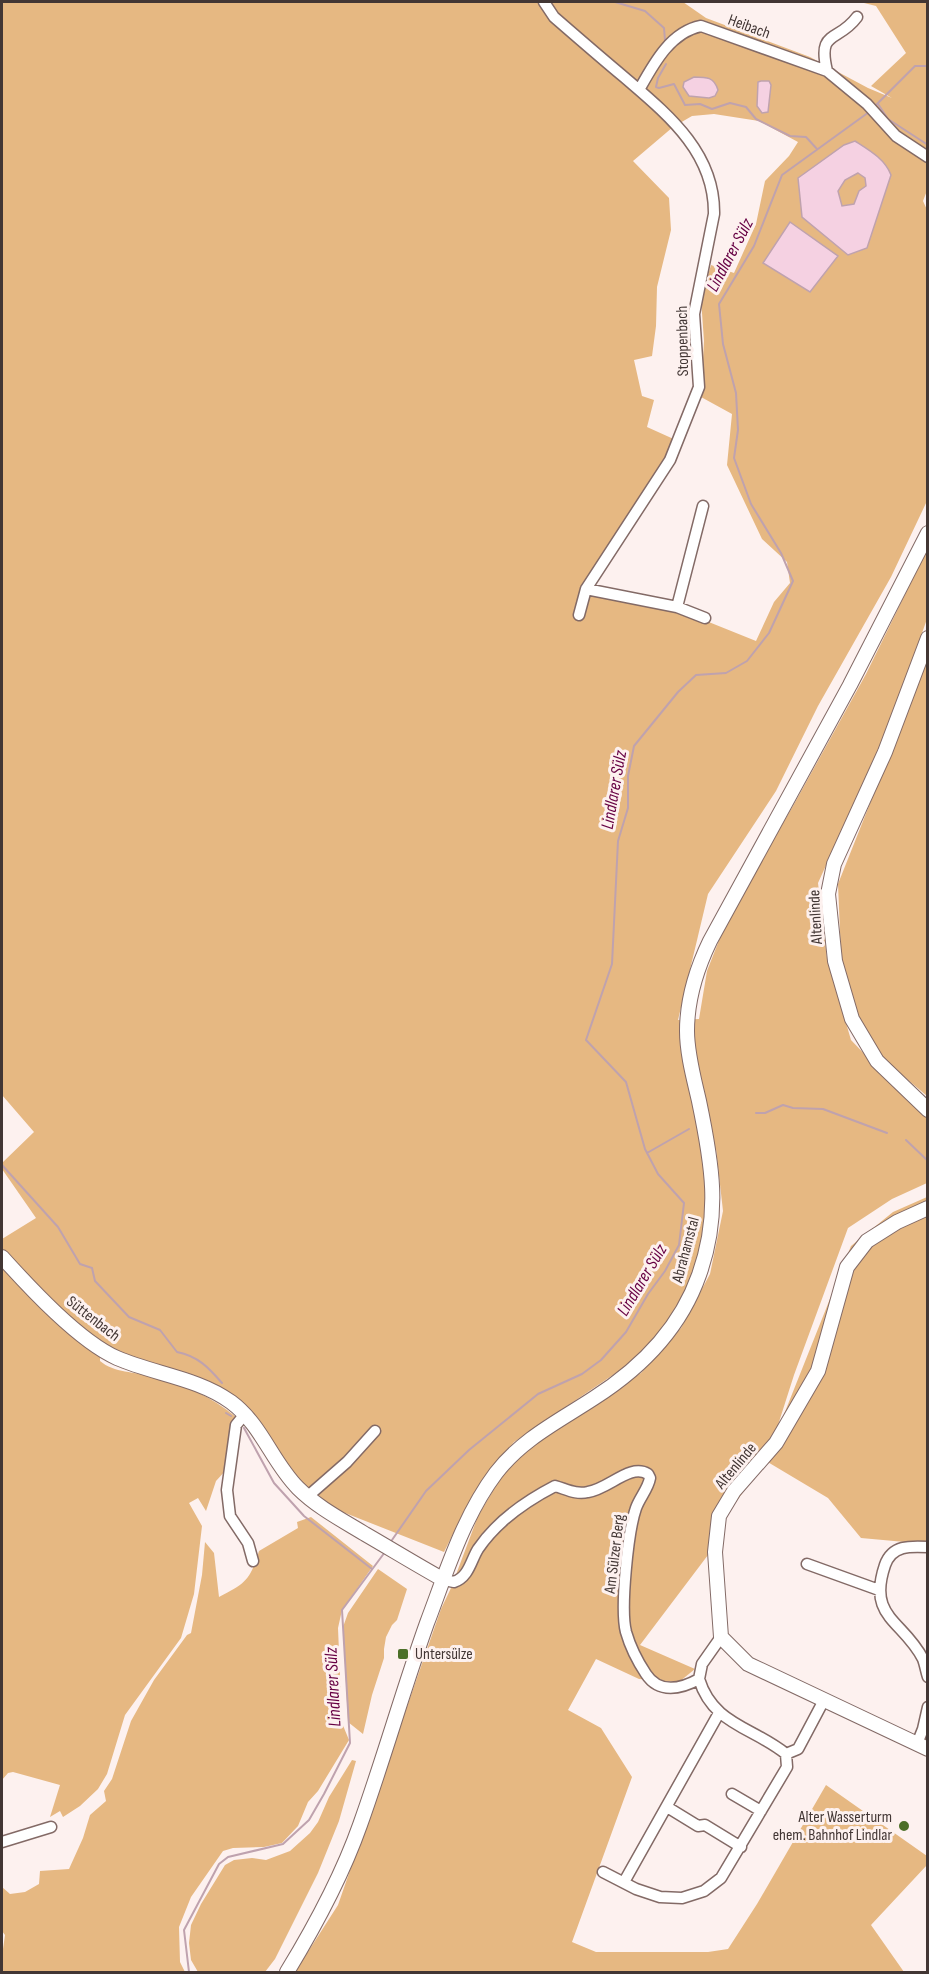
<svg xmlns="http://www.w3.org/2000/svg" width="929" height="1974" viewBox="0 0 929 1974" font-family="'Sofia Sans Condensed',sans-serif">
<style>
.green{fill:#e6b882;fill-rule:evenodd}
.water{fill:#f5d1e2;stroke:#bfa2ae;stroke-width:1.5;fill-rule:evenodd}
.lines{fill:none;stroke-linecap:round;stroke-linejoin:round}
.stream{stroke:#bfa2ae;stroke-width:2}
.street-casing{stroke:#836a66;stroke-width:13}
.secondary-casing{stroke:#836a66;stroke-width:16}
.street{stroke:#fff;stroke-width:10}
.secondary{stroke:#fff;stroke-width:14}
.poi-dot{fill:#4c6f28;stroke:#fdf1ef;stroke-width:2}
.labels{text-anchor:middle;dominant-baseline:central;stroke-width:6;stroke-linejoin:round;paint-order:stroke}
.street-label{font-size:16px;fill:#423634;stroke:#fdf1ef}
.poi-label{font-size:16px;fill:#423634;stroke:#fdf1ef;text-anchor:start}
.water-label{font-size:18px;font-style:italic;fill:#660043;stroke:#fdf1ef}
</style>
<rect width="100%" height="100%" fill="#fdf1ef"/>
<path class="green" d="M 2,2 L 683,2 L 706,18 L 810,57 L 868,88 L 892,98 L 871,86 L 906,53 L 876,6 L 860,2 L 927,2 L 928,188 L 923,201 L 928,212 L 927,501 L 891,577 L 818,706 L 776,791 L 708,894 L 678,1020 L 699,1019 L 707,971 L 727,920 L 793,806 L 866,674 L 927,550 L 927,619 L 888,729 L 818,883 L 827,958 L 851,1040 L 894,1085 L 927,1114 L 927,1183 L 892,1199 L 848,1228 L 794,1375 L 771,1447 L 851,1246 L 893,1212 L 927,1197 L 927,1544 L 861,1538 L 828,1498 L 766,1461 L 719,1525 L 710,1530 L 708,1555 L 640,1645 L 695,1669 L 679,1682 L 639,1679 L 596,1659 L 568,1710 L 601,1728 L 632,1777 L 572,1942 L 596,1952 L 708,1952 L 728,1949 L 757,1904 L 826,1785 L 927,1856 L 927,1865 L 871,1925 L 904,1972 L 295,1972 L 338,1905 L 441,1609 L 451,1588 L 478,1516 L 503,1474 L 538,1440 L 641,1373 L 681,1328 L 710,1274 L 723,1211 L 716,1149 L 704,1150 L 708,1212 L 702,1246 L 688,1288 L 663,1329 L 635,1360 L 514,1442 L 486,1476 L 464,1512 L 444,1552 L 335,1509 L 291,1474 L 248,1415 L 84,1336 L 2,1253 L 2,1239 L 36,1218 L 2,1169 L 2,1163 L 34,1132 L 2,1095 ZM 714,114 L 759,121 L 798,142 L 789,156 L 765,181 L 756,224 L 734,273 L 711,265 L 701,299 L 704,341 L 701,397 L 732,414 L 727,465 L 762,539 L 787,562 L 790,583 L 774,602 L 756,641 L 664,604 L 587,589 L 678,441 L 647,427 L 654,400 L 642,396 L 634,360 L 652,356 L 656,326 L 657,287 L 671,230 L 669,198 L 633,161 L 673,127 L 692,116 Z
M 927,660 L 927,1096 L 882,1058 L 856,1013 L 841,956 L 838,884 Z
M 2,1264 L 100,1355 L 100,1361 C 114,1373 135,1372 153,1376 C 183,1384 212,1397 236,1417 L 226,1470 L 216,1481 L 206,1511 L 198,1498 L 189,1503 L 202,1526 L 194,1594 L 181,1638 L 125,1715 L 107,1774 L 98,1789 L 80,1806 L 63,1817 L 60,1811 L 50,1817 L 60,1785 L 13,1772 L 8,1773 L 2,1780 Z
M 311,1517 L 373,1566 L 342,1610 L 338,1628 L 342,1723 L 349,1740 L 318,1791 L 308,1802 L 298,1826 L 282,1843 L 264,1847 L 233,1848 L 223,1851 L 191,1897 L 179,1927 L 180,1962 L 185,1972 L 2,1972 L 2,1956 L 5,1935 L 2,1931 L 2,1887 L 10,1894 L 25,1892 L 39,1884 L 40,1871 L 69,1869 L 83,1838 L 90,1815 L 106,1801 L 104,1791 L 112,1779 L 131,1721 L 154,1680 L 187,1635 L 191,1633 L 202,1575 L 205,1542 L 214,1553 L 219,1597 C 246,1583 250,1580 259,1551 L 298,1528 L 297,1522 Z
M 378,1569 L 407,1589 L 397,1620 L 392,1625 L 386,1637 L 384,1649 L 384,1658 L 372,1695 L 363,1734 L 348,1722 L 343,1627 L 348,1613 Z
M 352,1760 L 356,1761 L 339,1821 L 318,1873 L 275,1959 L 265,1972 L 198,1972 L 191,1960 L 189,1943 L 191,1925 L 201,1904 L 225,1865 L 234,1860 L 252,1858 L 266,1860 L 290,1851 L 310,1833 L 318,1822 L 329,1797 Z"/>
<path class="water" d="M 694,77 C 707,77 714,77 718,90 L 715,96 L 709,98 L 689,96 L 683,87 L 684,82 Z
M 761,81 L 769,81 L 771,85 L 768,112 L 762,113 L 757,106 L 758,82 Z
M 855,141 C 869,150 885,159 891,175 L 867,248 L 848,255 L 802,217 L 798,178 L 844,145 ZM 858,173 L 865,178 L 866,186 L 859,191 L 854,204 L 842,206 L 838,191 L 845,180 Z
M 790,222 L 838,256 L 810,292 L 763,263 Z"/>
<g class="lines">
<path class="stream" d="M 567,2 L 574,2
M 615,2 L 645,11 L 664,28 L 665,40
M 666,64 L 658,78 L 656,87 L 659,88 L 674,84 L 685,105 L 700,104 L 712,109 L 730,103 L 746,107 L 756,119 L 790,136 L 806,137 L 817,149
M 878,104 L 888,119 L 928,145
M 875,106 L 915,66 L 928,66
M 756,1113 L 765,1113 L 783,1105 L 793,1108 L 823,1109 L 887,1133
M 906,1140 L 928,1161
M 647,1153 L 689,1129
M 2,1165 L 58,1227 L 80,1264 L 92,1268 L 95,1281 L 129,1317 L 160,1330 L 177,1352 C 198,1356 209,1368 222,1383
M 226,1413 L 231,1416
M 244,1428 L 274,1483 L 304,1516 L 372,1569
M 392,1540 L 426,1491 L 469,1450 L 538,1394 L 582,1374 L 601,1360 L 626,1332 L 648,1294 L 665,1271 L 679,1245 L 684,1203 L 658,1174 L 645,1149 L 626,1082 L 586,1040 L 612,964 L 618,841 L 628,808 L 628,776 L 634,746 L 678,692 L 696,675 L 726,673 L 747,661 L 769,633 L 793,581 L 781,553 L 751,504 L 734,458 L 738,430 L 736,393 L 723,344 L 719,304 L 754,246 L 782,175 L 869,112
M 189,1972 L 184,1930 L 219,1864 L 228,1857 L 283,1844 L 309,1820 L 324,1794 L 350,1743 L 342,1610 L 385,1552"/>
<defs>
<path id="street" d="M 544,2 L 554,17 C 577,37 600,57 624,77 C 667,114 715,152 714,214 L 694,314 L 699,387 L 670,460 L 586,589 L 579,615
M 827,71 C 817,29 838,43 857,17
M 639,90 C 653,65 670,32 701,26 L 827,71 L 867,104 L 896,136 L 928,157
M 586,589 L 677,607 L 705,618
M 677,607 L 703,506
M 245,1414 L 236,1425 L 227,1490 L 230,1516 L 248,1543 L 253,1561
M 307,1497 L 347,1462 L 375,1431
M 928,1547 C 910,1546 892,1545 885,1565 C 867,1618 903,1620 923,1659 C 925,1664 926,1671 928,1677
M 807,1564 L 879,1590
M 444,1580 L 454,1582 C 469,1577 471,1560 478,1549 C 497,1521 526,1501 555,1486 C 566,1489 576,1495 588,1492 C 609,1489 630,1463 648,1474 L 650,1478 C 648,1489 640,1497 636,1508 C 628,1531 620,1609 626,1632 C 630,1646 638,1662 646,1674 C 659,1694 681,1689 699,1679 L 702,1664 L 721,1637
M 917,1744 L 923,1729 L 928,1707
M 786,1754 L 798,1749 L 824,1700
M 732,1794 L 761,1811
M 667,1807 L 698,1826 L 705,1825 L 741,1847
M 2,1842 L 51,1827
M 603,1872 L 636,1889 L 660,1897 L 682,1898 L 704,1891 L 721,1878 L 787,1767 L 786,1754 C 753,1727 713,1725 699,1679
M 624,1882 L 719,1713"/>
<path id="secondary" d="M 928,638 L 885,752 L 834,864 L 828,894 L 835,961 L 852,1019 L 877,1061 L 928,1110
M 928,1208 L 897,1222 L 867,1241 L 847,1267 L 818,1371 L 776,1443 L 734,1491 L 719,1516 L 715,1552 L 721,1637 L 748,1664 L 928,1749
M 2,1257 C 30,1288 79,1341 117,1358 C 154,1374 198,1378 231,1402 C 262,1425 272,1462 298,1488 C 317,1507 342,1520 365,1534 C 391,1549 417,1565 444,1580
M 287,1972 C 315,1926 342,1876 360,1825 C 384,1758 403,1690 427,1623 C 446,1573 463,1517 496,1473 C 522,1439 559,1421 594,1398 C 641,1368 680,1329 699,1275 C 721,1214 712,1163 699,1101 C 694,1079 687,1054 687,1031 C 687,999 696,970 710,941 L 850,685 L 928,533"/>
</defs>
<use href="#street" class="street-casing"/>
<use href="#secondary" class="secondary-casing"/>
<use href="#street" class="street"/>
<use href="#secondary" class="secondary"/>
</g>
<g class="poi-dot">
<rect x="397" y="1648" width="12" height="12" rx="3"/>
<circle cx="904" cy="1826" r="6"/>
</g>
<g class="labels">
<g class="street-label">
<text transform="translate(749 27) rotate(20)">Heibach</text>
<text transform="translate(683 341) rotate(-91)">Stoppenbach</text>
<text transform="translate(816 917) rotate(-93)">Altenlinde</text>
<text transform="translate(686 1250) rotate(-75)">Abrahamstal</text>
<text transform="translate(93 1319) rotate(38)">Süttenbach</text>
<text transform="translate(736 1466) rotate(-50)">Altenlinde</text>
<text transform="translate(615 1554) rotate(-83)">Am Sülzer Berg</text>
</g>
<g class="poi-label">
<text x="415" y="1654">Untersülze</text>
<text x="892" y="1817" text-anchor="end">Alter Wasserturm<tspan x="892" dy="18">ehem. Bahnhof Lindlar</tspan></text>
</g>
<g class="water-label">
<text transform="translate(730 255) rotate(-62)">Lindlarer Sülz</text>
<text transform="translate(614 790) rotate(-80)">Lindlarer Sülz</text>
<text transform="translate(642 1280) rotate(-59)">Lindlarer Sülz</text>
<text transform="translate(333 1687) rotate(-93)">Lindlarer Sülz</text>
</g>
</g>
<rect width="929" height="1974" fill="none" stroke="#423634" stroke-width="6"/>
</svg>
